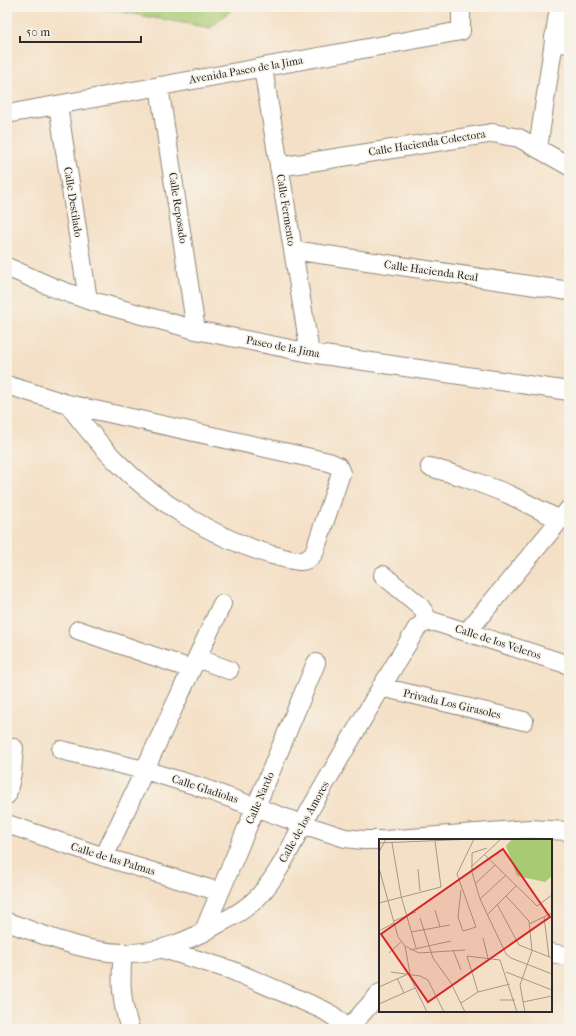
<svg xmlns="http://www.w3.org/2000/svg" width="576" height="1036" viewBox="0 0 576 1036" font-family="'IM FELL French Canon',serif">
<style>
.green{fill:#a8ca73;stroke:#6a7a4f}
.lines{fill:none;stroke-linecap:round;stroke-linejoin:round}
.minor-casing{stroke:#908678;stroke-width:20}
.minor{stroke:#fff;stroke-width:18}
.labels{text-anchor:middle;dominant-baseline:central;stroke-width:3;stroke-linejoin:round;paint-order:stroke}
.street-label{font-size:11px;fill:#2b2b2b;stroke:#f7f3e8}
.inset-road{fill:none;stroke:#a49888;stroke-width:1}
.view{fill:#d62828;fill-opacity:0.15;stroke:#d62828;stroke-width:2}
.inset-edge{fill:none;stroke:#2b2b2b;stroke-width:2}
</style>
<rect width="100%" height="100%" fill="#f7f3e8"/>
<filter id="ink" filterUnits="userSpaceOnUse"><feTurbulence type="fractalNoise" baseFrequency=".025" numOctaves="2"/><feDisplacementMap in="SourceGraphic" scale="8" xChannelSelector="R" yChannelSelector="G"/><feConvolveMatrix kernelMatrix="1 2 1 2 8 2 1 2 1" color-interpolation-filters="sRGB"/></filter>
<filter id="wash" filterUnits="userSpaceOnUse"><feTurbulence type="fractalNoise" baseFrequency=".012" numOctaves="4" result="noise"/><feDisplacementMap in="SourceGraphic" scale="16" xChannelSelector="R" yChannelSelector="G"/><feGaussianBlur stdDeviation="0.9" result="paint"/><feColorMatrix in="noise" values="0 0 0 0 0 0 0 0 0 0 0 0 0 0 0 0 0 1.4 0 .05"/><feComposite in="paint" operator="in"/></filter>
<g filter="url(#wash)">
<rect width="100%" height="100%" fill="#f4e0c6"/>
<path class="green" d="M 94,7 L 234,7 L 211,28 Z"/>
</g>
<g filter="url(#ink)">
<g class="lines">
<defs>
<path id="minor" d="M 554,37 L 569,45
M 263,68 L 310,353
M 159,86 L 196,330
M 58,105 L 88,300
M 7,114 L 461,31 L 461,7
M 538,148 L 559,7
M 279,167 L 493,133 L 519,138 L 569,166
M 293,250 L 569,291
M 7,267 L 52,287 L 88,300 L 196,330 L 310,353 L 569,391
M 7,385 L 68,404 L 329,462 L 338,466 L 341,473 L 314,553 C 311,557 306,561 301,561 C 295,562 276,556 269,554 C 214,538 157,502 117,462 C 99,444 83,424 68,404
M 430,467 L 466,478 L 508,494 L 560,520
M 383,575 L 419,605 L 424,612 L 428,621
M 78,630 L 191,669
M 467,632 L 569,509
M 197,658 L 229,670
M 381,687 L 524,721
M 61,750 L 144,770 L 197,786 L 302,824 L 345,838 L 363,840 L 380,840
M 7,795 L 12,773 L 14,748
M 7,824 L 104,857 L 220,892
M 385,840 L 529,829 L 569,831
M 104,857 L 222,604
M 7,922 C 45,935 82,952 123,953 C 160,954 188,941 220,923 C 234,916 248,908 259,896 C 282,871 295,837 311,808 C 346,747 381,687 417,628 L 422,624 L 432,621 L 569,665
M 203,933 L 316,663
M 163,949 L 231,970 L 319,1008 C 331,1013 338,1019 347,1029
M 123,953 C 120,981 121,1002 130,1029
M 551,953 L 569,956
M 348,1029 L 380,993"/>
</defs>
<use href="#minor" class="minor-casing"/>
<use href="#minor" class="minor"/>
</g>
</g>
<g class="labels">
<g class="street-label">
<text transform="translate(246 70) rotate(-10)">Avenida Paseo de la Jima</text>
<text transform="translate(427 143) rotate(-9)">Calle Hacienda Colectora</text>
<text transform="translate(73 202) rotate(81)">Calle Destilado</text>
<text transform="translate(178 208) rotate(81)">Calle Reposado</text>
<text transform="translate(286 210) rotate(81)">Calle Fermento</text>
<text transform="translate(431 271) rotate(8)">Calle Hacienda Real</text>
<text transform="translate(283 347) rotate(11)">Paseo de la Jima</text>
<text transform="translate(498 642) rotate(18)">Calle de los Veleros</text>
<text transform="translate(452 704) rotate(13)">Privada Los Girasoles</text>
<text transform="translate(205 789) rotate(18)">Calle Gladiolas</text>
<text transform="translate(260 798) rotate(-67)">Calle Nardo</text>
<text transform="translate(304 822) rotate(-61)">Calle de los Amores</text>
<text transform="translate(113 859) rotate(17)">Calle de las Palmas</text>
</g>
</g>
<g transform="translate(379 839)">
<rect width="173" height="173" fill="#f4e0c6"/>
<path d="M 133,0 L 173,0 L 173,37 L 166,43 L 138,37 L 127,7 Z" fill="#a8ca73"/>
<path class="inset-road" d="M 0,4 L 95,0M 13,4 L 22,57 L 37,109M 108,9 L 93,14 L 93,33 L 101,60 L 127,115 L 132,119 L 173,135M 0,13 L 7,0M 106,16 L 158,67 L 173,56M 92,28 L 122,0M 0,29 L 19,98 L 26,107 L 40,114 L 86,111M 39,30 L 41,52M 96,45 L 116,26M 82,51 L 79,78 L 84,92 L 97,88 L 78,35 L 95,0M 127,57 L 150,82 L 153,112 L 141,146 L 146,173M 101,60 L 127,36M 0,64 L 62,48 L 56,2M 118,65 L 140,106 L 173,119M 56,71 L 61,88M 108,76 L 137,47M 165,78 L 170,118M 41,79 L 54,119 L 72,144 L 86,173M 15,82 L 37,73M 150,85 L 173,74M 0,92 L 15,84M 32,93 L 71,86M 104,99 L 109,119M 26,107 L 32,140 L 48,173M 31,111 L 72,102M 74,111 L 82,131M 10,114 L 22,103M 88,117 L 121,121 L 138,173M 88,117 L 99,153M 12,133 L 41,137 L 49,141 L 65,173M 127,133 L 173,151M 18,139 L 25,154M 0,148 L 29,135M 121,161 L 136,161M 144,163 L 173,157M 82,164 L 99,153 L 131,145M 0,165 L 36,149"/>
<path class="view" d="M 124,10 L 171,78 L 49,163 L 2,95 Z"/>
<rect width="173" height="173" class="inset-edge"/>
</g>
<rect width="576" height="1036" fill="none" stroke="#f7f3e8" stroke-width="24"/>
<path d="M20 36v6h121v-6" fill="none" stroke="#2b2b2b" stroke-width="2"/>
<text x="26" y="36" font-size="12" fill="#2b2b2b" stroke="#f7f3e8" stroke-width="3" paint-order="stroke">50 m</text>
</svg>
